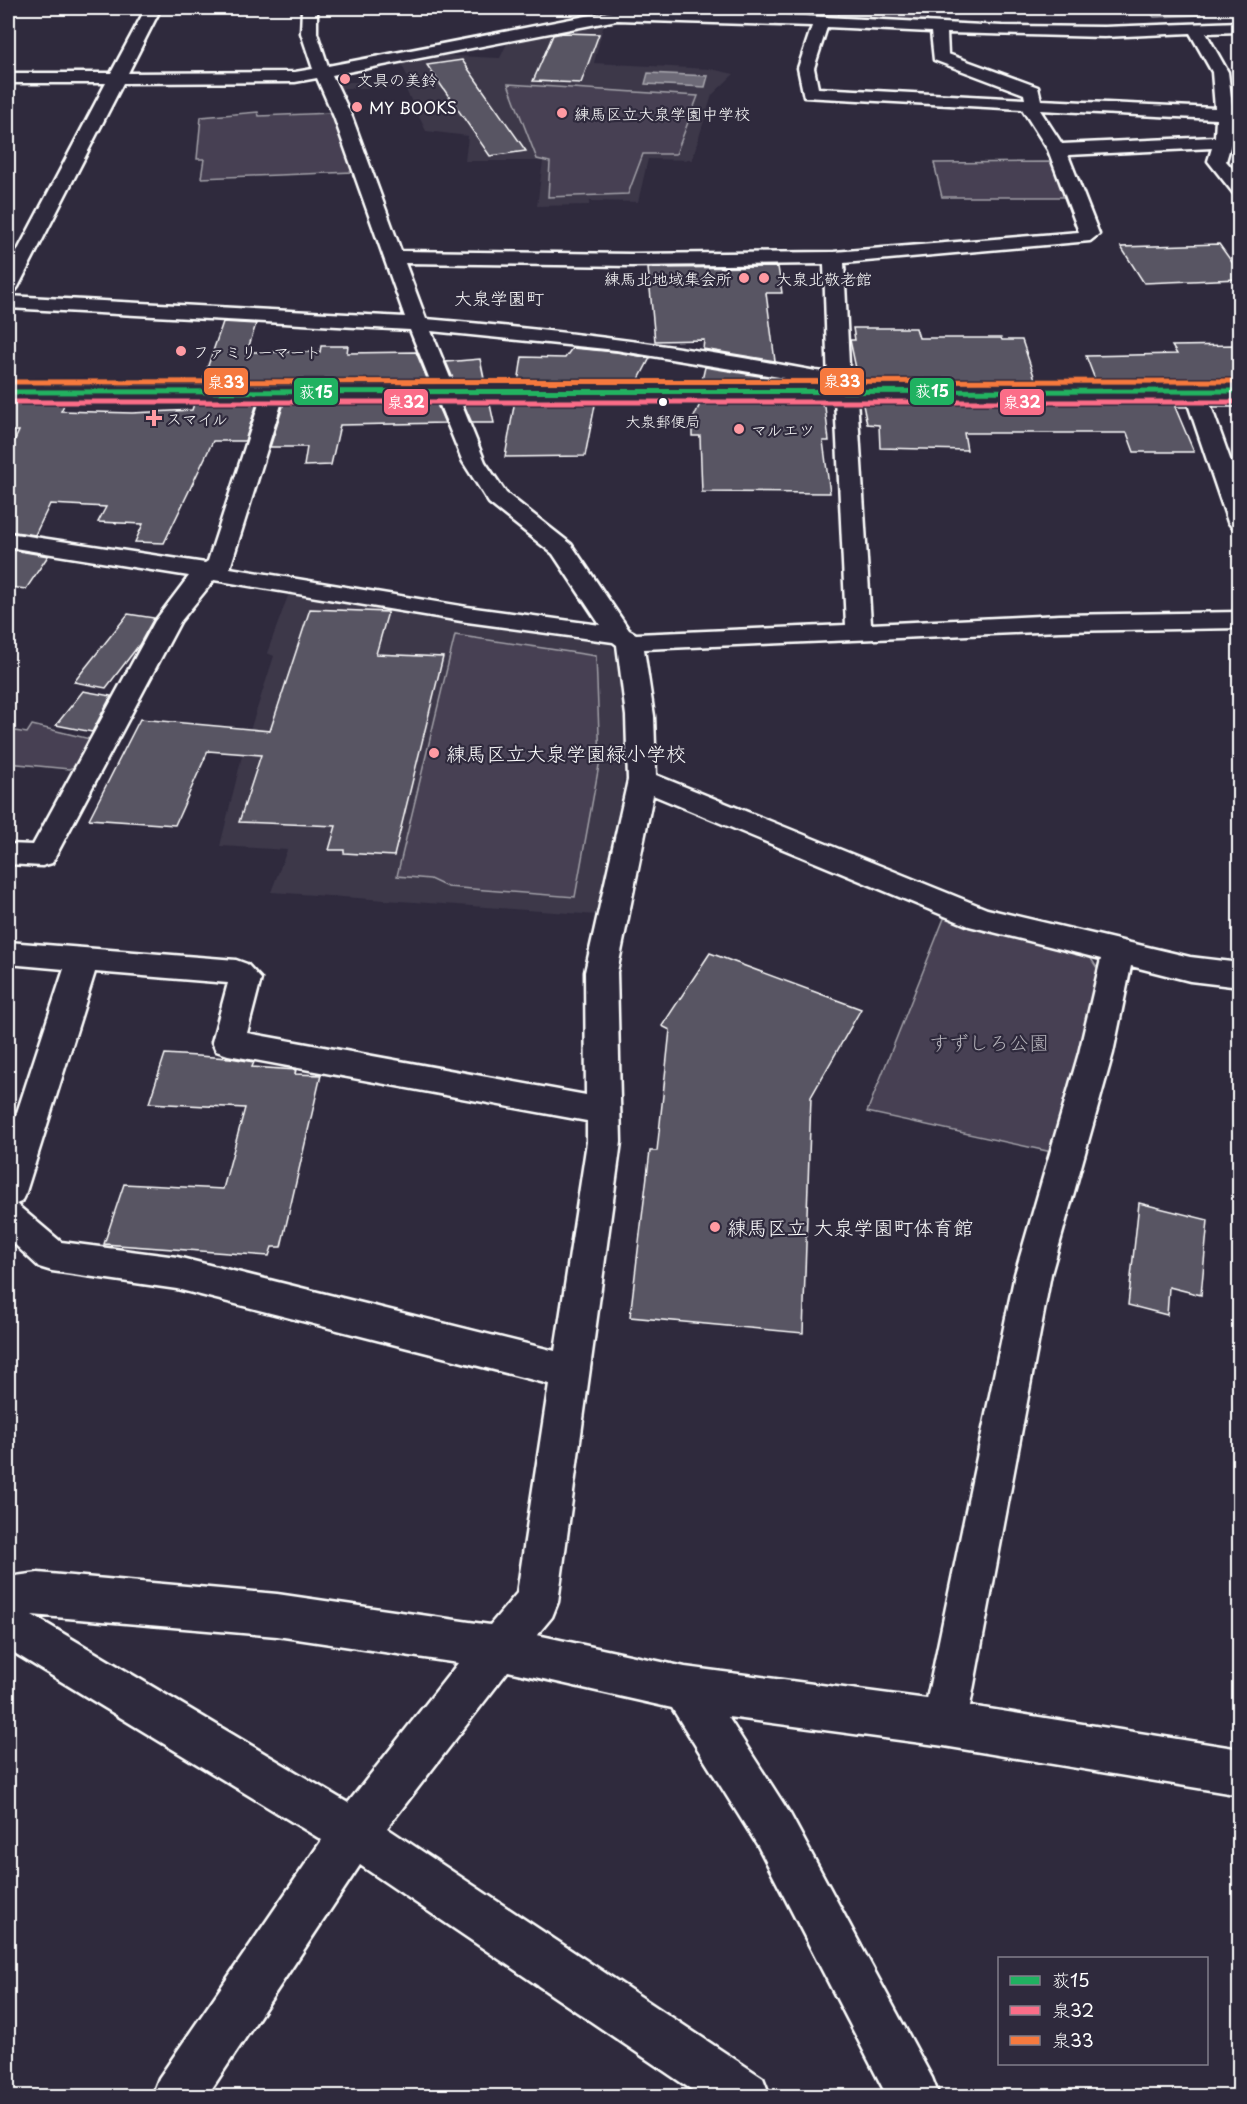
<svg xmlns="http://www.w3.org/2000/svg" width="1247" height="2104" viewBox="0 0 1247 2104" font-family="'Playpen Sans','Klee One',sans-serif">
<style>
.built{fill:#3c3749}
.green{fill:#464152;stroke:#a2a0a8;stroke-width:1.5}
.water{fill:#6d6a77;stroke:#a7a6ad;stroke-width:1.5}
.building{fill:#595564;stroke:#fff;stroke-width:1.5}
.lines{fill:none;stroke-linecap:round;stroke-linejoin:round}
.minor-casing{stroke:#fff;stroke-width:5}
.minor{fill:#2f2a3d;fill-rule:evenodd}
.bus-1-casing{stroke:#2f2a3d;stroke-width:8}
.bus-2-casing{stroke:#2f2a3d;stroke-width:8}
.bus-3-casing{stroke:#2f2a3d;stroke-width:8}
.bus-1{stroke:#20b261;stroke-width:5}
.bus-2{stroke:#fb6d88;stroke-width:5}
.bus-3{stroke:#f6793e;stroke-width:5}
.poi-dot{fill:#ff9aa2;stroke:#2f2a3d;stroke-width:2}
.bus-dot{fill:#fff;stroke:#2f2a3d;stroke-width:2}
.labels{text-anchor:middle;dominant-baseline:central;stroke-width:4.5;stroke-linejoin:round;paint-order:stroke}
.far-bus-label{font-size:15px;fill:#fff;stroke:#2f2a3d}
.far-poi-label{font-size:16px;fill:#fff;stroke:#2f2a3d;text-anchor:start}
.far-quarter-label{font-size:18px;fill:#fff;stroke:#2f2a3d}
.poi-label{font-size:20px;fill:#fff;stroke:#2f2a3d;text-anchor:start}
.park-label{font-size:20px;fill:#b5b3ba;stroke:#2f2a3d}
.line-badge{stroke:#2f2a3d;stroke-width:2}
.badge-label{font-size:16px;text-anchor:middle;font-weight:bold;fill:#fff}
</style>
<rect width="100%" height="100%" fill="#2f2a3d"/>
<filter id="ink" filterUnits="userSpaceOnUse"><feTurbulence type="fractalNoise" baseFrequency=".0167" numOctaves="2"/><feDisplacementMap in="SourceGraphic" scale="12" xChannelSelector="R" yChannelSelector="G"/><feConvolveMatrix kernelMatrix="1 2 1 2 8 2 1 2 1" color-interpolation-filters="sRGB"/></filter>
<g filter="url(#ink)">
<path class="built" d="M 598,22 L 604,24 L 594,63 L 711,69 L 734,74 L 712,95 L 692,160 L 648,159 L 638,202 L 590,201 L 589,205 L 537,206 L 543,161 L 465,161 L 468,136 L 426,131 L 405,88 L 344,88 L 340,91 L 337,82 L 410,82 L 400,61 L 433,55 L 500,58 L 508,41 Z
M 289,593 L 610,643 L 618,655 L 624,701 L 626,754 L 623,789 L 597,915 L 271,892 L 287,850 L 220,846 L 243,752 L 274,656 L 267,653 Z"/>
<path class="green" d="M 840,8 L 944,8 L 943,11 L 929,10 L 926,25 L 838,18 Z
M 1147,8 L 1197,8 L 1201,15 L 1154,17 Z
M 508,84 L 698,96 L 676,154 L 643,154 L 628,194 L 548,197 L 550,162 L 537,159 Z
M 258,112 L 259,116 L 332,113 L 353,172 L 201,178 L 204,159 L 197,159 L 201,117 Z
M 1052,162 L 1067,197 L 942,197 L 934,163 Z
M 455,635 L 596,656 L 600,760 L 575,897 L 447,887 L 430,879 L 397,876 Z
M 32,725 L 94,740 L 81,764 L 69,769 L 8,763 L 8,730 L 27,733 Z
M 945,916 L 976,929 L 1090,957 L 1099,971 L 1052,1152 L 867,1112 Z"/>
<path class="water" d="M 648,73 L 708,76 L 705,87 L 645,84 Z"/>
<path class="building" d="M 563,33 L 599,34 L 581,83 L 533,81 L 553,35 Z
M 462,60 L 526,151 L 490,156 L 427,65 Z
M 1219,244 L 1239,272 L 1239,279 L 1144,283 L 1121,247 Z
M 778,267 L 782,293 L 766,293 L 775,361 L 703,349 L 704,340 L 655,341 L 648,268 Z
M 223,322 L 256,324 L 247,352 L 320,352 L 321,346 L 348,346 L 347,353 L 416,352 L 429,383 L 202,383 Z
M 853,328 L 916,328 L 919,338 L 1001,338 L 1002,340 L 1022,340 L 1036,382 L 859,383 L 850,340 L 855,340 Z
M 1239,345 L 1239,382 L 1096,382 L 1086,356 L 1177,354 L 1172,346 Z
M 572,348 L 616,352 L 650,358 L 639,379 L 600,379 L 599,383 L 518,383 L 522,357 L 565,358 Z
M 480,359 L 485,383 L 455,383 L 446,362 Z
M 705,367 L 801,383 L 710,383 L 711,381 L 702,380 Z
M 258,400 L 245,441 L 213,441 L 164,543 L 135,542 L 143,524 L 98,522 L 106,507 L 50,504 L 35,535 L 8,531 L 8,455 L 19,431 L 8,431 L 8,404 L 64,405 L 61,411 L 132,413 L 192,410 L 195,401 Z
M 285,400 L 435,400 L 445,423 L 340,425 L 331,465 L 304,466 L 307,447 L 270,447 Z
M 462,400 L 489,400 L 494,423 L 472,423 Z
M 515,400 L 596,400 L 585,456 L 505,457 Z
M 702,400 L 810,400 L 825,407 L 829,441 L 823,441 L 830,493 L 702,492 L 700,436 L 692,436 L 692,421 Z
M 862,400 L 1042,400 L 1044,404 L 1105,404 L 1103,400 L 1184,400 L 1187,407 L 1175,407 L 1194,452 L 1134,452 L 1127,433 L 964,433 L 967,450 L 880,448 L 879,425 L 867,424 Z
M 1211,400 L 1239,400 L 1239,407 L 1214,407 Z
M 8,549 L 48,556 L 26,589 L 10,587 L 8,592 Z
M 310,609 L 388,612 L 376,654 L 443,657 L 394,856 L 344,853 L 344,850 L 329,850 L 336,826 L 239,822 L 261,755 L 208,751 L 175,825 L 89,819 L 140,719 L 270,731 Z
M 128,614 L 154,618 L 139,645 L 106,688 L 74,682 Z
M 83,691 L 111,696 L 92,732 L 56,725 Z
M 710,953 L 861,1009 L 811,1097 L 803,1333 L 630,1317 L 650,1151 L 657,1151 L 670,1030 L 662,1026 Z
M 165,1054 L 230,1058 L 254,1062 L 252,1067 L 296,1070 L 295,1074 L 321,1075 L 281,1247 L 272,1247 L 269,1256 L 104,1244 L 124,1184 L 223,1189 L 245,1108 L 149,1103 Z
M 1139,1203 L 1208,1220 L 1201,1295 L 1169,1287 L 1167,1315 L 1128,1305 Z"/>
<g class="lines">
<defs>
<path id="minor" d="M 146,8 L 161,8 L 128,73 L 295,72 L 313,69 L 301,33 L 302,8 L 317,8 L 317,33 L 328,66 L 617,10 L 744,13 L 1002,26 L 1104,27 L 1240,22 L 1240,32 L 1206,33 L 1228,72 L 1235,130 L 1226,161 L 1240,177 L 1240,195 L 1234,194 L 1208,161 L 1212,148 L 1068,155 L 1099,234 L 1090,241 L 844,263 L 850,385 L 1240,384 L 1240,398 L 1208,398 L 1240,487 L 1240,529 L 1232,527 L 1228,522 L 1186,398 L 857,398 L 871,624 L 1060,615 L 1240,612 L 1240,628 L 1060,631 L 644,649 L 654,716 L 656,775 L 987,909 L 1190,957 L 1240,963 L 1240,987 L 1190,981 L 1131,966 L 1113,1053 L 1051,1274 L 970,1706 L 1240,1749 L 1240,1795 L 944,1746 L 728,1717 L 790,1814 L 932,2078 L 939,2096 L 887,2096 L 758,1846 L 672,1708 L 508,1671 L 387,1828 L 763,2078 L 770,2096 L 701,2096 L 360,1865 L 207,2096 L 152,2096 L 159,2078 L 322,1840 L 8,1649 L 8,1577 L 38,1573 L 277,1594 L 490,1625 L 517,1593 L 549,1384 L 177,1289 L 52,1271 L 39,1267 L 8,1238 L 8,1140 L 64,969 L 8,964 L 8,942 L 236,960 L 247,964 L 261,979 L 247,1033 L 586,1095 L 585,972 L 628,780 L 626,716 L 617,645 L 613,642 L 467,622 L 214,580 L 180,622 L 52,863 L 42,866 L 8,864 L 8,844 L 33,845 L 155,621 L 189,576 L 8,547 L 8,533 L 205,563 L 208,561 L 261,398 L 8,399 L 8,386 L 432,385 L 410,330 L 8,308 L 8,296 L 405,317 L 334,117 L 317,78 L 295,82 L 123,83 L 18,287 L 15,291 L 8,293 L 8,269 L 106,83 L 8,83 L 8,73 L 111,73 ZM 617,20 L 812,26 L 798,68 L 804,97 L 1022,109 L 1048,150 L 1079,232 L 834,252 L 631,254 L 401,251 L 352,117 L 332,75 ZM 827,27 L 931,32 L 934,60 L 1024,94 L 1025,99 L 818,88 L 814,68 ZM 947,33 L 1104,37 L 1190,33 L 1212,72 L 1215,108 L 1041,100 L 1038,87 L 948,54 ZM 1040,110 L 1216,119 L 1215,137 L 1062,144 ZM 405,263 L 631,266 L 824,264 L 828,385 L 453,385 L 431,331 L 616,350 L 816,383 L 824,382 L 827,377 L 824,372 L 816,371 C 686,346 557,330 426,319 ZM 283,398 L 437,398 L 463,462 L 489,503 L 553,554 L 600,625 L 467,607 L 230,568 ZM 459,398 L 835,398 L 846,625 L 636,634 L 629,630 L 571,544 L 506,493 L 485,462 ZM 653,795 L 969,926 L 1101,959 L 1079,1053 L 1015,1274 L 927,1699 L 685,1667 L 537,1635 L 552,1617 L 558,1602 L 621,1142 L 617,972 ZM 95,972 L 228,983 L 212,1042 L 216,1051 L 228,1055 L 587,1121 L 587,1142 L 555,1351 L 177,1257 L 61,1242 L 16,1204 L 21,1202 L 26,1192 ZM 32,1615 L 277,1636 L 458,1663 L 348,1803 Z"/>
</defs>
<use href="#minor" class="minor-casing"/>
<use href="#minor" class="minor"/>
<defs>
<path id="bus-1" d="M 8,392 L 1240,391"/>
<path id="bus-2" d="M 8,402 L 1240,402"/>
<path id="bus-3" d="M 8,382 L 1240,381"/>
</defs>
<use href="#bus-1" class="bus-1-casing"/>
<use href="#bus-2" class="bus-2-casing"/>
<use href="#bus-3" class="bus-3-casing"/>
<use href="#bus-1" class="bus-1"/>
<use href="#bus-2" class="bus-2"/>
<use href="#bus-3" class="bus-3"/>
</g>
</g>
<g class="poi-dot">
<circle cx="345" cy="79" r="6"/>
<circle cx="357" cy="107" r="6"/>
<circle cx="562" cy="113" r="6"/>
<circle cx="744" cy="278" r="6"/>
<circle cx="764" cy="278" r="6"/>
<circle cx="181" cy="351" r="6"/>
<path d="M151 409h6v6h6v6h-6v6h-6v-6h-6v-6h6z"/>
<circle cx="739" cy="429" r="6"/>
<circle cx="434" cy="753" r="6"/>
<circle cx="715" cy="1227" r="6"/>
</g>
<circle class="bus-dot" cx="663" cy="402" r="5"/>
<g class="labels">
<g class="far-bus-label">
<text x="663" y="420">大泉郵便局</text>
</g>
<g class="far-poi-label">
<text x="357" y="79">文具の美鈴</text>
<text x="369" y="107">MY BOOKS</text>
<text x="574" y="113">練馬区立大泉学園中学校</text>
<text x="732" y="278" text-anchor="end">練馬北地域集会所</text>
<text x="776" y="278">大泉北敬老館</text>
<text x="193" y="351">ファミリーマート</text>
<text x="166" y="418">スマイル</text>
<text x="751" y="429">マルエツ</text>
</g>
<g class="far-quarter-label">
<text x="499" y="297">大泉学園町</text>
</g>
<g class="poi-label">
<text x="446" y="753">練馬区立大泉学園緑小学校</text>
<text x="727" y="1227">練馬区立 大泉学園町体育館</text>
</g>
<g class="park-label">
<text x="989" y="1042">すずしろ公園</text>
</g>
</g>
<g class="line-badge">
<rect x="819" y="367" width="46" height="29" rx="6" fill="#f6793e"/>
<rect x="203" y="367" width="46" height="29" rx="6" fill="#f6793e"/>
<rect x="909" y="377" width="46" height="29" rx="6" fill="#20b261"/>
<rect x="293" y="377" width="46" height="29" rx="6" fill="#20b261"/>
<rect x="383" y="388" width="46" height="28" rx="6" fill="#fb6d88"/>
<rect x="999" y="388" width="46" height="28" rx="6" fill="#fb6d88"/>
</g>
<g class="badge-label">
<text x="842" y="387">泉33</text>
<text x="226" y="388">泉33</text>
<text x="932" y="397">荻15</text>
<text x="316" y="398">荻15</text>
<text x="406" y="408">泉32</text>
<text x="1022" y="408">泉32</text>
</g>
<rect width="1247" height="2104" fill="none" stroke="#2f2a3d" stroke-width="30"/>
<rect x="15" y="15" width="1217" height="2074" fill="none" stroke="#fff" stroke-width="2" filter="url(#ink)"/>
<rect x="998" y="1957" width="210" height="108" fill="#2f2a3d" stroke="#827f8b" stroke-width="1.5"/>
<rect x="1010" y="1976" width="30" height="9" fill="#20b261" stroke="#827f8b" stroke-width="1.5"/>
<text x="1052" y="1987" font-size="18" fill="#ffffff">荻15</text>
<rect x="1010" y="2006" width="30" height="9" fill="#fb6d88" stroke="#827f8b" stroke-width="1.5"/>
<text x="1052" y="2017" font-size="18" fill="#ffffff">泉32</text>
<rect x="1010" y="2036" width="30" height="9" fill="#f6793e" stroke="#827f8b" stroke-width="1.5"/>
<text x="1052" y="2047" font-size="18" fill="#ffffff">泉33</text>
</svg>
